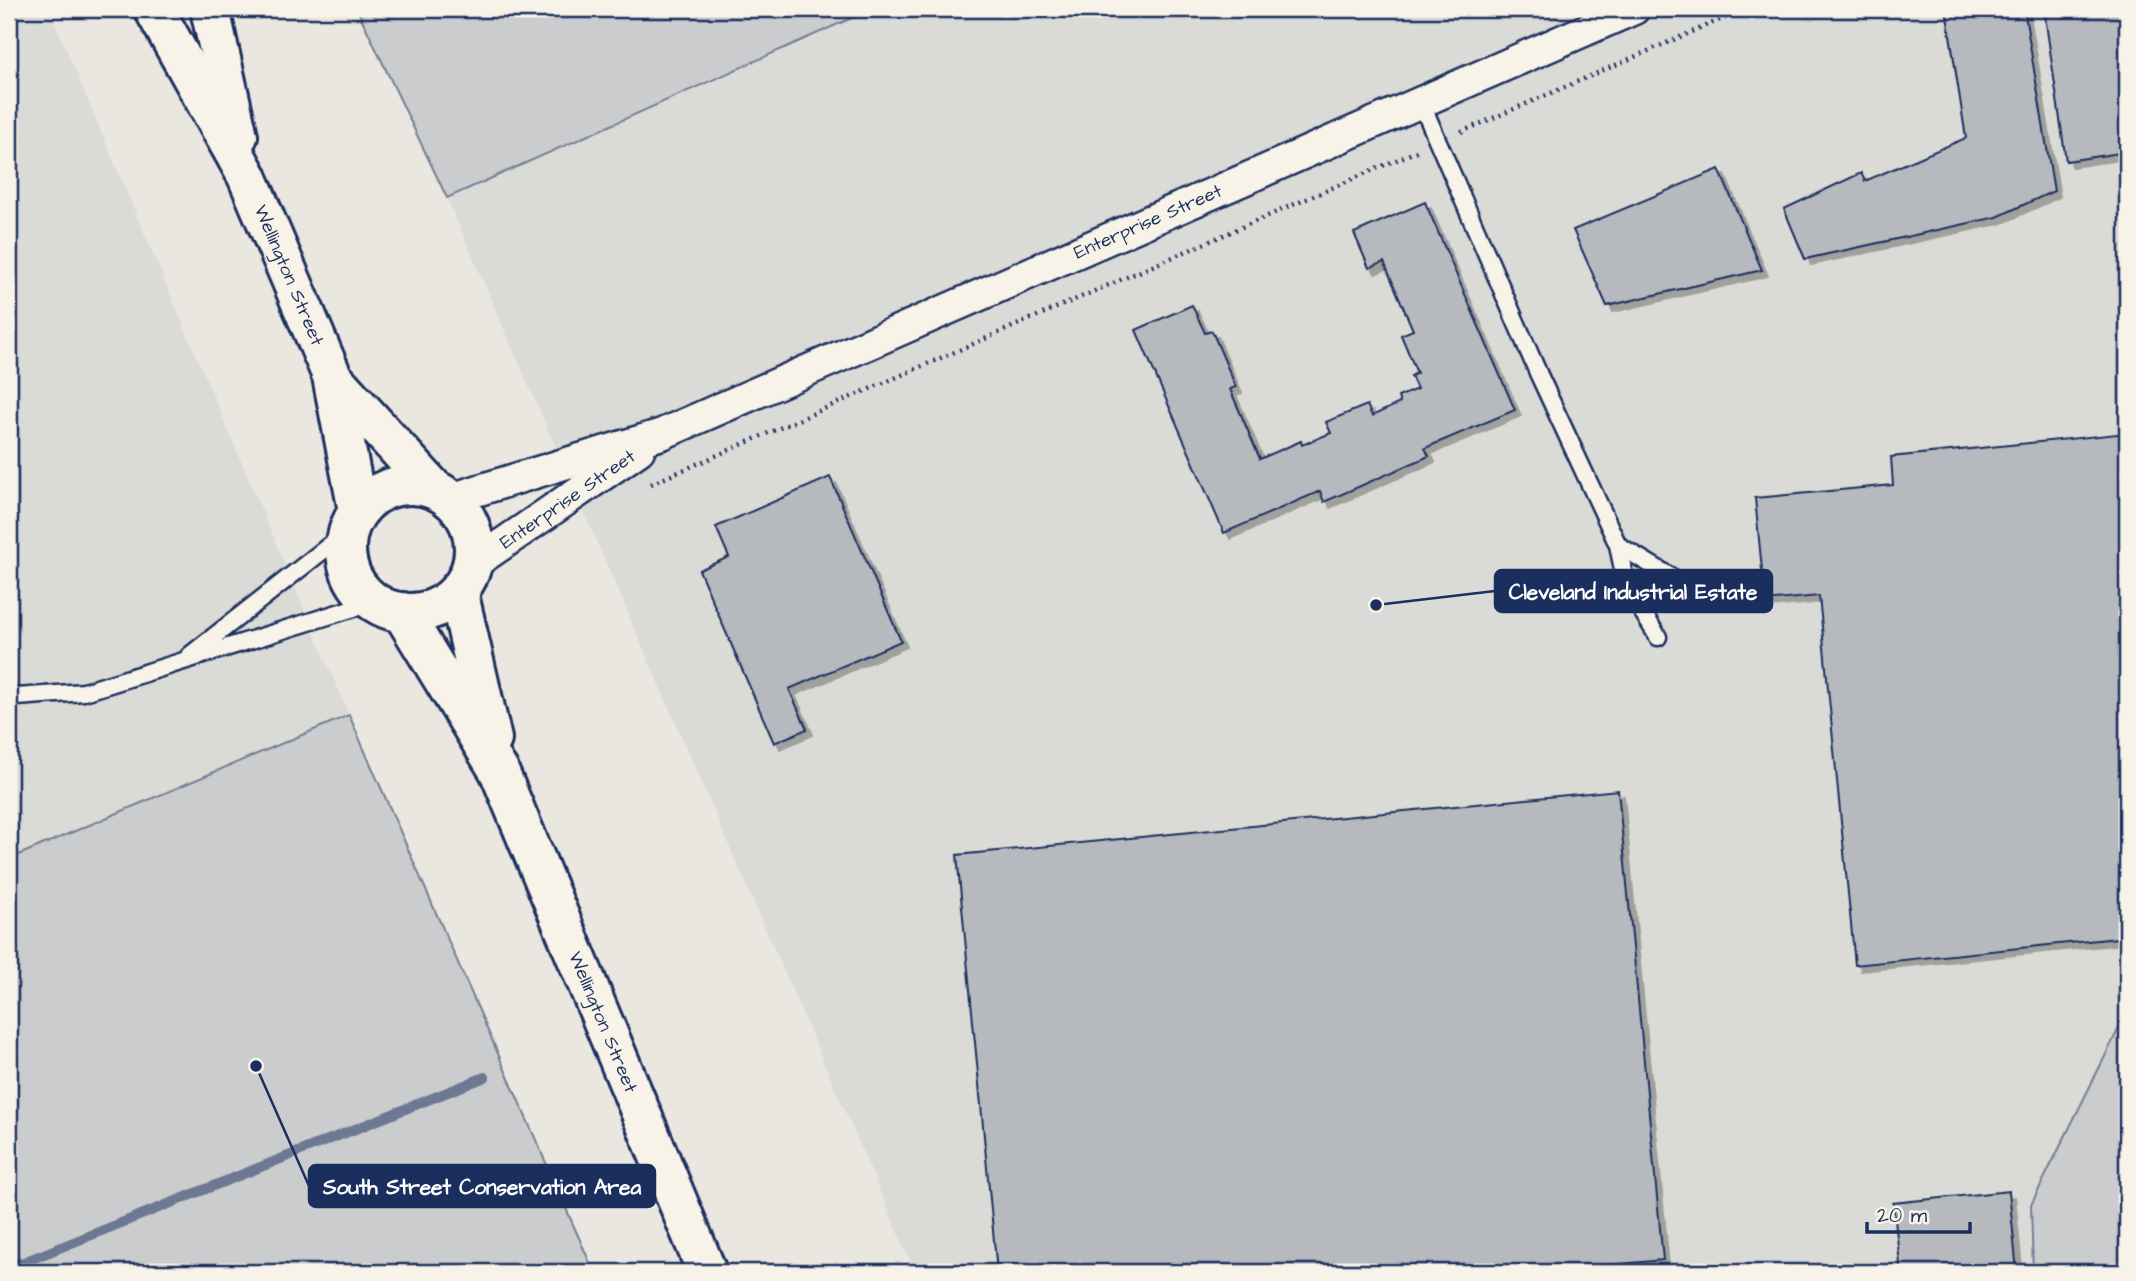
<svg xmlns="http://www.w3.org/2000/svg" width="2136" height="1281" viewBox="0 0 2136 1281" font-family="'Architects Daughter',sans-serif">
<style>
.built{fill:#dadad6}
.green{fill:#cbcccd;stroke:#737e96;stroke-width:2}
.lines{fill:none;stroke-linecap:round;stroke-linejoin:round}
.stream{stroke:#6d7892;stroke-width:10}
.building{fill:#b6babf;stroke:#1b2f5e;stroke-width:2;filter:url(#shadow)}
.service-casing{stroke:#1b2f5e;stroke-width:21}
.minor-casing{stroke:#1b2f5e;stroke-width:35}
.primary-casing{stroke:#1b2f5e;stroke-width:44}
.path{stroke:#1b2f5e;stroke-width:4.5;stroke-dasharray:2 5;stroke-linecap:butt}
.service{stroke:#f7f3e8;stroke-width:16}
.minor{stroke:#f7f3e8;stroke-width:30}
.primary{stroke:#f7f3e8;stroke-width:38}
.labels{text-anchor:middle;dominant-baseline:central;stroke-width:6;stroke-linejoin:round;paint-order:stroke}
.street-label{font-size:19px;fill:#1b2f5e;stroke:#f7f3e8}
.leader{fill:none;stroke:#1b2f5e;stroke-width:2.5}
.callout-dot{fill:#1b2f5e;stroke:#f7f3e8;stroke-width:2.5}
.callout{fill:#1b2f5e;stroke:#1b2f5e;stroke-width:2.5}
.callout-label{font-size:21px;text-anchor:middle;font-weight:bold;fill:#fff}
</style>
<defs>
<filter id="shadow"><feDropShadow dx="6" dy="6" stdDeviation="0" flood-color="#0004"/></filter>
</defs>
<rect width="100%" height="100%" fill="#eae7e0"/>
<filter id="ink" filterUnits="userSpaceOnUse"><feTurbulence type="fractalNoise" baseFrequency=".0143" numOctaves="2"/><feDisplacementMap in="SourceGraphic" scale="14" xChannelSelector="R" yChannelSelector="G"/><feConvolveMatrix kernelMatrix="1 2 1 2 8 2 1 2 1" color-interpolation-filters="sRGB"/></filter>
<g filter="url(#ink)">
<path class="built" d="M 9,9 L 49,9 L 349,715 L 9,859 Z
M 872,9 L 2127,9 L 2127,1012 L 2031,1205 L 2033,1272 L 915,1272 L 447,198 Z"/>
<path class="green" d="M 357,9 L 872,9 L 447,198 Z
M 349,715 L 594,1272 L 9,1272 L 9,859 Z
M 2127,1012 L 2127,1272 L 2033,1272 L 2031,1205 Z"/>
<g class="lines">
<path class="stream" d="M 9,1268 L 485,1077"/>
</g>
<path class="building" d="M 1946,9 L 2024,9 L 2054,191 L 1997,217 L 1805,259 L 1784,209 L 1861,173 L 1865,181 L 1966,138 Z
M 2044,9 L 2122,9 L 2127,46 L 2127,152 L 2066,161 Z
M 1719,169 L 1762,270 L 1607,306 L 1573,230 Z
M 1425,202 L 1515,410 L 1425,448 L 1429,456 L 1324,502 L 1320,491 L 1224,533 L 1136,330 L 1192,305 L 1205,333 L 1212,331 L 1236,387 L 1230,389 L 1260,459 L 1301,441 L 1302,445 L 1331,433 L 1326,422 L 1367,405 L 1372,416 L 1400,403 L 1398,397 L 1417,389 L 1411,376 L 1417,373 L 1401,335 L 1413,330 L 1384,262 L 1369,268 L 1354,233 Z
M 2127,433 L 2127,937 L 1855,965 L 1819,596 L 1765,601 L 1755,498 L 1893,485 L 1891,457 Z
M 830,477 L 901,641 L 789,689 L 807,729 L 774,743 L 699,570 L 729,557 L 716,527 Z
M 1618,790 L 1663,1260 L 1533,1272 L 997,1272 L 957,855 Z
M 2009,1191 L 2017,1272 L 1901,1272 L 1893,1203 Z"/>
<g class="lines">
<defs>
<path id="service" d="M 1420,100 L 1539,375 L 1618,545 L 1626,585 L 1658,637
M 1618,545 L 1685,585
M 189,656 L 349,530
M 9,693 L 17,697 L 84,692 L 373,602"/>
<g id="minor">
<path id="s1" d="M 450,499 L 662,434 L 1634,9"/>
<path id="s2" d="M 472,565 L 639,450"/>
</g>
<g id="primary">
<path id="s3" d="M 154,9 L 247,176 L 332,376 L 358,511"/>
<path d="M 210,9 L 238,136"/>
<path d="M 333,378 L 434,489"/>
<circle cx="410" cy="549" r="64"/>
<path d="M 458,591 L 492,739"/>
<path id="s4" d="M 402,612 L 499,771 L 707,1272"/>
</g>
</defs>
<use href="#service" class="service-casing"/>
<use href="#minor" class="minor-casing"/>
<use href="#primary" class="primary-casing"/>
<path class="path" d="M 1461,132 L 1745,9
M 651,484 L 1417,151"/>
<use href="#service" class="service"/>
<use href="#minor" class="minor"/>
<use href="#primary" class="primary"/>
</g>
</g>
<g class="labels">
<g class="street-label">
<text stroke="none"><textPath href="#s1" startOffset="752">Enterprise Street</textPath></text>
<text stroke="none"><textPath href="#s3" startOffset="299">Wellington Street</textPath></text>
<text stroke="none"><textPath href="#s2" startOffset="116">Enterprise Street</textPath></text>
<text stroke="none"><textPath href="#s4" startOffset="458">Wellington Street</textPath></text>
</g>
</g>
<path class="leader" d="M1376 605L1495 591M256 1066L309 1186"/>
<g class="callout-dot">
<circle cx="1376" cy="605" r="7"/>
<circle cx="256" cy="1066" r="7"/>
</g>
<g class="callout">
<rect x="1495" y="570" width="277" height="42" rx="7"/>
<rect x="309" y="1165" width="346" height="42" rx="7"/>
</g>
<g class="callout-label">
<text x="1633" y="599">Cleveland Industrial Estate</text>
<text x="482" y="1194">South Street Conservation Area</text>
</g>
<rect width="2136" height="1281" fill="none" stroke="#f7f3e8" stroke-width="35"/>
<rect x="18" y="18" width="2101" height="1246" fill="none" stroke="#1b2f5e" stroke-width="2.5" filter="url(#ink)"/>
<path d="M1867 1222v10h103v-10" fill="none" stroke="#1b2f5e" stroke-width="3.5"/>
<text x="1877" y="1222" font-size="21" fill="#1b2f5e" stroke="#f7f3e8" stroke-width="5" paint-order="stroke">20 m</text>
</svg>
